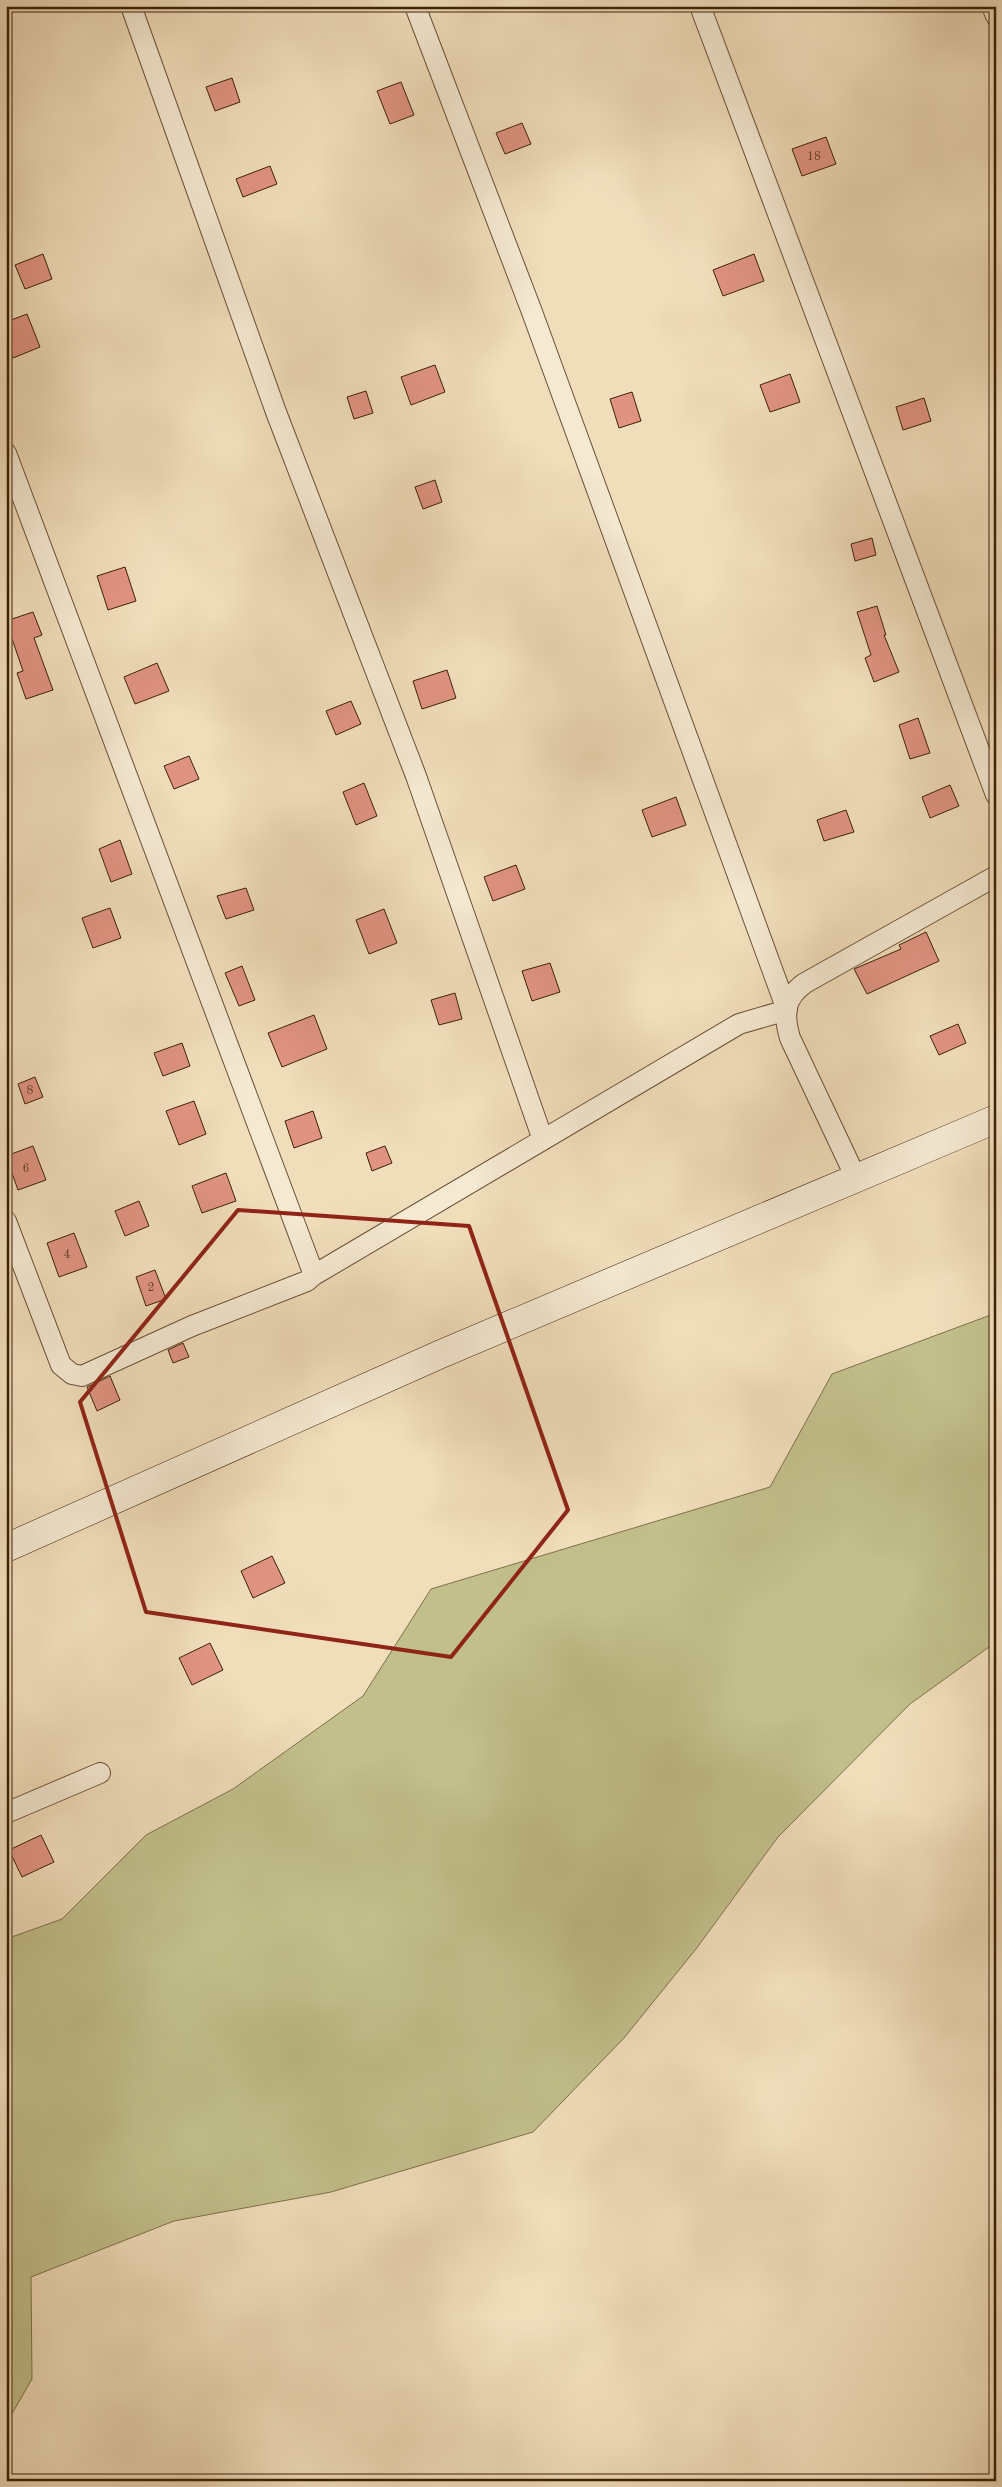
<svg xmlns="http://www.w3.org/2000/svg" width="1002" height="2487" viewBox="0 0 1002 2487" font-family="'Old Standard TT',serif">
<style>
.green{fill:#c1bf8b;stroke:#7e704a}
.building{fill:#e09381;stroke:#3c2108}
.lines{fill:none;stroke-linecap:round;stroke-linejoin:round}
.street-casing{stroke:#695034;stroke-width:22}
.secondary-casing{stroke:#3c2108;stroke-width:29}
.street{stroke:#f5e9d2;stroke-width:20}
.secondary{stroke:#f5e9d2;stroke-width:28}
.marked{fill:none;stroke:#8f2418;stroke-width:4;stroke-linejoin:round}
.labels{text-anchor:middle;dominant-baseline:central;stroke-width:5;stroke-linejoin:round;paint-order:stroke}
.number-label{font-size:12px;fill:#653e26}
</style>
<rect width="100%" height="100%" fill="#f0ddba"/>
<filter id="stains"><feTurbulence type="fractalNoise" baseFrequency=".004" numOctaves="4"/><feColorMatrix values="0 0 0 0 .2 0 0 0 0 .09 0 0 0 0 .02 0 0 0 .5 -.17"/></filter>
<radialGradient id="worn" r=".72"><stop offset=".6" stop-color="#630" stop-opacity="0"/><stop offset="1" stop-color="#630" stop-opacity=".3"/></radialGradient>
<path class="green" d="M 996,1313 L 996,1642 L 910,1704 L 778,1837 L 696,1949 L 624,2038 L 533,2132 L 331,2192 L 174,2221 L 31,2277 L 32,2379 L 6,2424 L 6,1939 L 62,1919 L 146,1835 L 233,1789 L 363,1696 L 431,1589 L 770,1487 L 832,1374 Z"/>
<path class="building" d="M 232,78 L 240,102 L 215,111 L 206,87 Z
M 401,82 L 414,115 L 390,124 L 377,91 Z
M 522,123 L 531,144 L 505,154 L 496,133 Z
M 826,137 L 836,164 L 802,176 L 792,149 Z
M 270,166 L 277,184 L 243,197 L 236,179 Z
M 43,254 L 52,279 L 25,289 L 15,265 Z
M 754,254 L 764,281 L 723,296 L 713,270 Z
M 27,314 L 40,347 L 13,358 L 6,341 L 6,322 Z
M 435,365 L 445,392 L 411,405 L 401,377 Z
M 790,374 L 800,402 L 770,412 L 760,385 Z
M 366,391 L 373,413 L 354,419 L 347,397 Z
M 632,392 L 641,421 L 619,428 L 610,399 Z
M 924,398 L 931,421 L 903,430 L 896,407 Z
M 435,480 L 442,502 L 423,509 L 415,487 Z
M 872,538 L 876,555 L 855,561 L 851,544 Z
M 125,567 L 136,601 L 108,610 L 97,576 Z
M 877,606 L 886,635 L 884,635 L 899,672 L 874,682 L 865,658 L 871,655 L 857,612 Z
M 33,612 L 42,635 L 34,638 L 53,690 L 26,699 L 17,673 L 23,671 L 6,621 Z
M 157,663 L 169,691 L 135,704 L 124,677 Z
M 447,670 L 456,698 L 422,709 L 413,681 Z
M 351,701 L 361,724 L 336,735 L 326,711 Z
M 918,718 L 930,753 L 910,759 L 899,725 Z
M 189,756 L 199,779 L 174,789 L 164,766 Z
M 364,783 L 377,816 L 356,825 L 343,792 Z
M 950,785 L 959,806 L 930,818 L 922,797 Z
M 676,797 L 686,825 L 652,837 L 642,810 Z
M 846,810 L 854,832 L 824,841 L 817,820 Z
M 120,840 L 132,874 L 111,882 L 99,849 Z
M 516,865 L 525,889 L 493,901 L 484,877 Z
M 246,888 L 254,910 L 226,919 L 217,896 Z
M 110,908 L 121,938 L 93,948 L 82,918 Z
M 384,909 L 397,943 L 369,954 L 356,920 Z
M 926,932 L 939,961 L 867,994 L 854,969 L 901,949 L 899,945 Z
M 550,963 L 560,992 L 532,1001 L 522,971 Z
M 242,966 L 255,1000 L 239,1006 L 225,973 Z
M 455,993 L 462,1019 L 439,1025 L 431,1000 Z
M 314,1015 L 327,1049 L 282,1067 L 268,1033 Z
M 958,1024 L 966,1043 L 939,1055 L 930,1036 Z
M 182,1043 L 190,1066 L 163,1076 L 154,1053 Z
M 35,1077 L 43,1097 L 25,1104 L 18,1084 Z
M 194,1101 L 206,1134 L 179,1145 L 166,1111 Z
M 313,1111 L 322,1138 L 294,1148 L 285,1121 Z
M 33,1146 L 46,1180 L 18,1190 L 6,1156 Z
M 385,1146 L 392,1163 L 372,1171 L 366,1153 Z
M 226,1173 L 236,1201 L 202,1213 L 192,1186 Z
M 139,1201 L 149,1226 L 125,1236 L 115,1211 Z
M 74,1233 L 87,1267 L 59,1277 L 47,1243 Z
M 155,1270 L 166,1299 L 146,1306 L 136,1277 Z
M 183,1343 L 189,1357 L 173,1363 L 168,1350 Z
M 110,1376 L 120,1400 L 97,1411 L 87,1387 Z
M 272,1556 L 285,1583 L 253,1598 L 241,1571 Z
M 210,1643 L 223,1670 L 192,1685 L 179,1658 Z
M 41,1835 L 54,1862 L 22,1877 L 9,1850 Z"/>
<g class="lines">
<defs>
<path id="street" d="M 131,6 L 276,412 L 416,776 L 543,1140
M 700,6 L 996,795
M 992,6 L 996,16
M 6,453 L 314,1275
M 856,1178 L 790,1038 C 783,1014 784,998 805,983 L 996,876
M 6,1221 L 61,1365 L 72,1374 L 82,1376 L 192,1326 L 307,1281 L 314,1275 L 739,1024 L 787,1010 L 532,312 L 415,6
M 6,1813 L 100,1773"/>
<path id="secondary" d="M 6,1548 L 441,1354 L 996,1119"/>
</defs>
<use href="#street" class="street-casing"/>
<use href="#secondary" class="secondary-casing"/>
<use href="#street" class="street"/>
<use href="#secondary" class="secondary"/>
</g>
<path class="marked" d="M 238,1210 L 469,1226 L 568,1510 L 451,1657 L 146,1612 L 80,1402 Z"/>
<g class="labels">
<g class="number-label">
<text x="814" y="157">18</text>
<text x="30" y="1091">8</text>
<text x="26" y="1169">6</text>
<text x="67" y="1255">4</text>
<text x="151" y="1288">2</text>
</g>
</g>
<rect width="1002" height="2487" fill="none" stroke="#f0ddba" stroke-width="25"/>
<rect x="8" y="8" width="987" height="2472" fill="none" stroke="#3c2108" stroke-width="2.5"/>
<rect x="12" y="12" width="977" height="2462" fill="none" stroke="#3c2108"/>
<rect width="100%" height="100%" filter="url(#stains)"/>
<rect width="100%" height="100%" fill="url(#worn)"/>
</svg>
